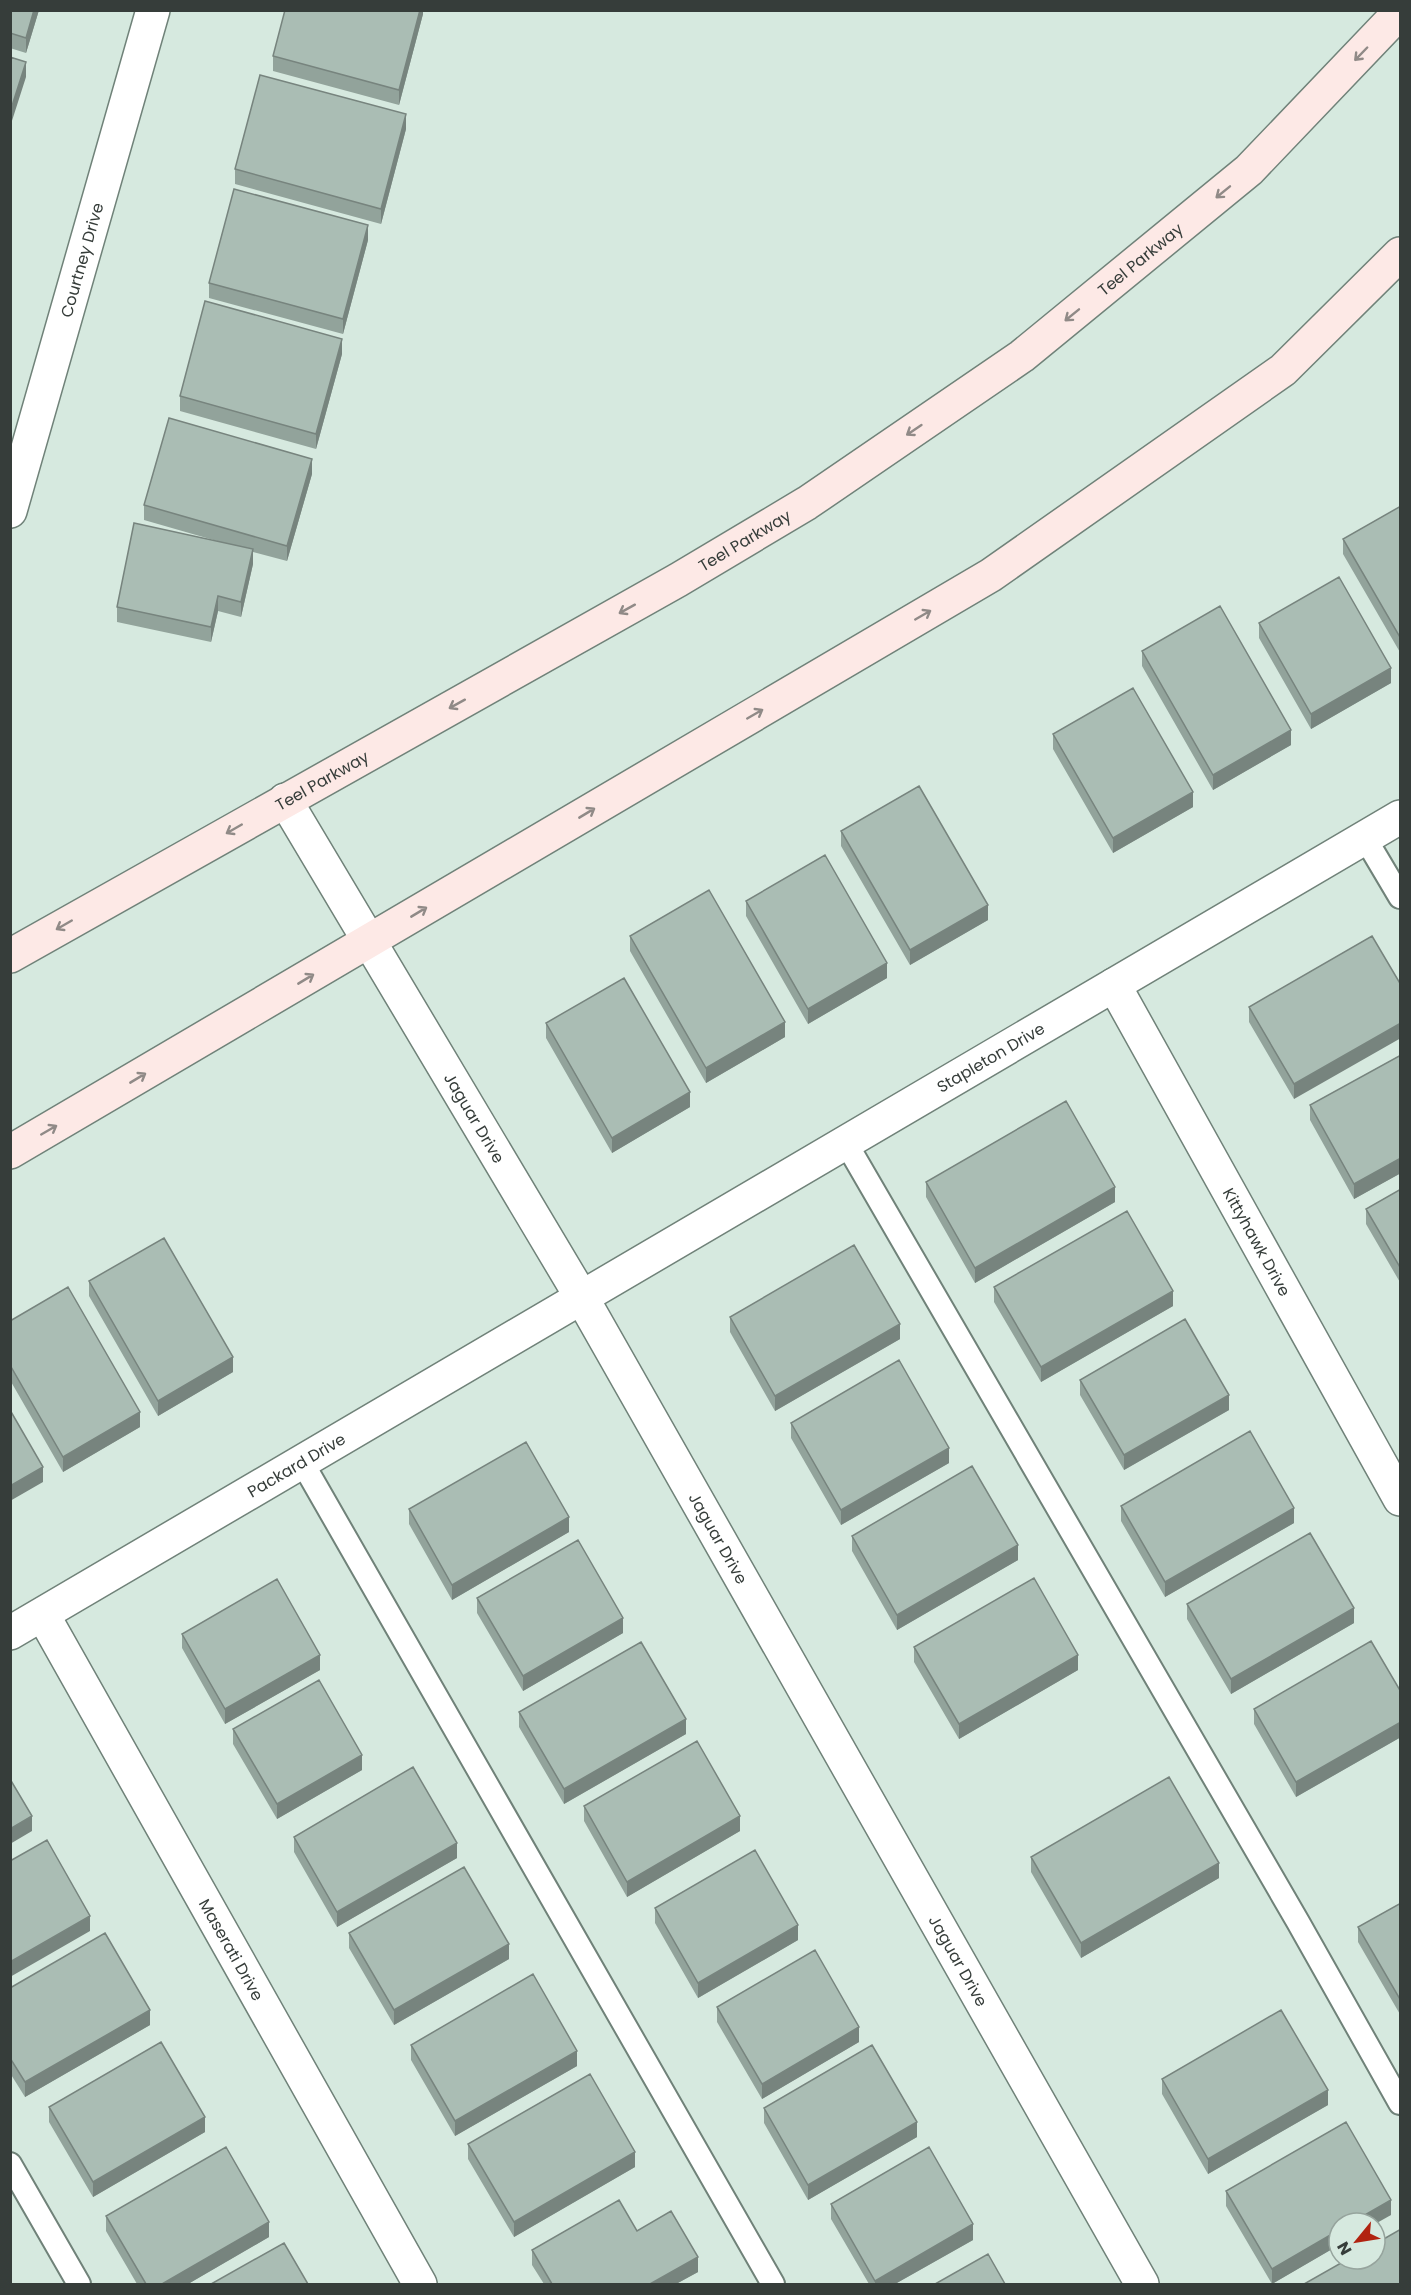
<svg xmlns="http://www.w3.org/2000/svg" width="1411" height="2295" viewBox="0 0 1411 2295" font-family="Poppins,sans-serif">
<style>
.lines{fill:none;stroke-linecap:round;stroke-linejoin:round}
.lane-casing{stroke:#708279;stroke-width:26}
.street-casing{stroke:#708279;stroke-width:36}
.secondary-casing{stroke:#708279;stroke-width:36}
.lane{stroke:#fff;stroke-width:22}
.street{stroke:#fff;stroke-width:33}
.secondary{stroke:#fde9e6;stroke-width:33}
.wall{fill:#92a39b}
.shaded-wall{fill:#77847e}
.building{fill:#aabdb4;stroke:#77847e;stroke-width:1.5}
.oneway{stroke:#908a87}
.labels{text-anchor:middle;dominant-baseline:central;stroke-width:5;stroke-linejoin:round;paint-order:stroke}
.street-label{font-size:16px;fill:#363d3a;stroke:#d6e9df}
</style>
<rect width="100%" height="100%" fill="#d6e9df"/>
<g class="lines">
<defs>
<path id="lane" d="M 1365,838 L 1400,897
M 846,1143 L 1298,1922 L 1400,2103
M 302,1462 L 773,2284
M 10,2164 L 79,2284"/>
<g id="street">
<path id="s1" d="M 10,511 L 153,10"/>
<path id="s2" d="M 285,800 L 582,1298 L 1142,2284"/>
<path id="s3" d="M 1114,985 L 1400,1499"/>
<path id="s4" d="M 43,1615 L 420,2284"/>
<path id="s5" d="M 10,1633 L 1400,817"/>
</g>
<g id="secondary">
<path id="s6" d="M 10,956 L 678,580 L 807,503 L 1022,356 L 1249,170 L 1400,12"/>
<path d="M 10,1152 L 991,575 L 1283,370 L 1400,254"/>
</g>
</defs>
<use href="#lane" class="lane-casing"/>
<use href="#street" class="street-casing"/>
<use href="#secondary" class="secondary-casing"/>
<use href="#lane" class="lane"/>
<use href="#street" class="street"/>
<use href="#secondary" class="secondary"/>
</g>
<path class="wall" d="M 10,10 L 39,10 L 26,53 L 10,48 Z
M 423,10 L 423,14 L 399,105 L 273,71 L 273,56 Z
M 406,129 L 381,224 L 235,184 L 235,169 Z
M 368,240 L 343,334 L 209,298 L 209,283 Z
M 342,354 L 316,449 L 180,411 L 180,396 Z
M 312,474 L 287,561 L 253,552 L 253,564 L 241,617 L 218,611 L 211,642 L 117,622 L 117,607 L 217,541 L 144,520 L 144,505 Z
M 1401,506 L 1401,654 L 1343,554 L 1343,539 Z
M 1259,623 L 1391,683 L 1311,729 L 1259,638 Z
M 1142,651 L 1291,745 L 1213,790 L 1142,666 Z
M 1053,734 L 1193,807 L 1113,853 L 1053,749 Z
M 841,831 L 988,920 L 910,965 L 841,846 Z
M 746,901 L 887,978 L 808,1024 L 746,916 Z
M 630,936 L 785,1037 L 706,1083 L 630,951 Z
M 1372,936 L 1294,1099 L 1249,1022 L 1249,1007 Z
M 546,1023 L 690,1107 L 612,1153 L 546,1038 Z
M 1401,1055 L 1401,1173 L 1354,1199 L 1310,1120 L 1310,1105 Z
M 926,1182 L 1115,1202 L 975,1283 L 926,1197 Z
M 1401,1189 L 1401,1284 L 1366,1224 L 1366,1209 Z
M 89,1281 L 233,1372 L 158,1416 L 89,1296 Z
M 994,1287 L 1173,1306 L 1041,1382 L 994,1302 Z
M 730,1317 L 900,1339 L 775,1411 L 730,1332 Z
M 10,1321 L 140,1427 L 63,1472 L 10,1380 Z
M 1080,1380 L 1229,1410 L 1124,1470 L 1080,1395 Z
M 791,1423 L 949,1463 L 841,1525 L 791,1438 Z
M 1121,1506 L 1294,1523 L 1165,1597 L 1121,1521 Z
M 409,1509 L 569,1532 L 452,1600 L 409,1524 Z
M 852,1536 L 1018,1560 L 897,1630 L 852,1551 Z
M 477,1598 L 623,1633 L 523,1691 L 477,1613 Z
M 1187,1604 L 1354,1623 L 1231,1694 L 1187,1619 Z
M 182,1634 L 320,1670 L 225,1724 L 182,1648 Z
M 914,1647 L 1078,1670 L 959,1739 L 914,1662 Z
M 1401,1692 L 1401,1737 L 1296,1797 L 1254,1724 L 1254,1709 Z
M 519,1712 L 686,1734 L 564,1804 L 519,1727 Z
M 233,1729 L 362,1770 L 277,1819 L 233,1744 Z
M 584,1806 L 740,1831 L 627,1897 L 584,1821 Z
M 294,1837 L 457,1858 L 337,1927 L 294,1852 Z
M 1031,1857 L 1219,1878 L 1081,1958 L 1031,1872 Z
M 1401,1903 L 1401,2016 L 1358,1942 L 1358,1927 Z
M 655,1908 L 798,1940 L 698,1998 L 655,1923 Z
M 349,1933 L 509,1959 L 394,2025 L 349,1948 Z
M 10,1988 L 150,2025 L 25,2097 L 10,2073 Z
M 717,2007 L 859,2042 L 762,2099 L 717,2022 Z
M 411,2045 L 577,2066 L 455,2136 L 411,2060 Z
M 1162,2079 L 1328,2105 L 1208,2174 L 1162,2094 Z
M 49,2107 L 205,2132 L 93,2197 L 49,2122 Z
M 764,2108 L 917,2137 L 808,2200 L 764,2123 Z
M 468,2144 L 635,2167 L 514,2237 L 468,2159 Z
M 1226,2191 L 1391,2215 L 1339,2223 L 1339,2245 L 1272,2284 L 1226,2206 Z
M 831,2204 L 973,2240 L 895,2284 L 869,2284 L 831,2219 Z
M 106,2216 L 269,2237 L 188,2284 L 137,2284 L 106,2231 Z
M 637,2231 L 698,2272 L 676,2284 L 544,2284 L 532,2265 L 532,2250 Z"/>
<path class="shaded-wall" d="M 34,10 L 39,10 L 26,53 L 26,38 Z
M 420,10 L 423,10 L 423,14 L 399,105 L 399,90 Z
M 26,62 L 26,77 L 10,127 L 10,112 Z
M 406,114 L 406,129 L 381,224 L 381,209 Z
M 368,225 L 368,240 L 343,334 L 343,319 Z
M 342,339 L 342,354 L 316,449 L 316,434 Z
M 312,459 L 312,474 L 287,561 L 287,546 Z
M 253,549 L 253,564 L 241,617 L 241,602 Z
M 218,596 L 218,611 L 211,642 L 211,627 Z
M 1391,668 L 1391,683 L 1311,729 L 1311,714 Z
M 1291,730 L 1291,745 L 1213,790 L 1213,775 Z
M 1193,792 L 1193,807 L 1113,853 L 1113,838 Z
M 988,905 L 988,920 L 910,965 L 910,950 Z
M 887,963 L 887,978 L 808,1024 L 808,1009 Z
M 785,1022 L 785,1037 L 706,1083 L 706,1068 Z
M 1401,1023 L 1401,1038 L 1294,1099 L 1294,1084 Z
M 690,1092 L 690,1107 L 612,1153 L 612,1138 Z
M 1401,1158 L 1401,1173 L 1354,1199 L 1354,1184 Z
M 1115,1187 L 1115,1202 L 975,1283 L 975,1268 Z
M 1173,1291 L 1173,1306 L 1041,1382 L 1041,1367 Z
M 900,1324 L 900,1339 L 775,1411 L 775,1396 Z
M 233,1357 L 233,1372 L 158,1416 L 158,1401 Z
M 1229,1395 L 1229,1410 L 1124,1470 L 1124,1455 Z
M 140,1412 L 140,1427 L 63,1472 L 63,1457 Z
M 949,1448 L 949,1463 L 841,1525 L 841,1510 Z
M 43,1467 L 43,1482 L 10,1501 L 10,1486 Z
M 1294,1508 L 1294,1523 L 1165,1597 L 1165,1582 Z
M 569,1517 L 569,1532 L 452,1600 L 452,1585 Z
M 1018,1545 L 1018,1560 L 897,1630 L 897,1615 Z
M 1354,1608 L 1354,1623 L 1231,1694 L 1231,1679 Z
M 623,1618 L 623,1633 L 523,1691 L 523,1676 Z
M 320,1655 L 320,1670 L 225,1724 L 225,1709 Z
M 1078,1655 L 1078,1670 L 959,1739 L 959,1724 Z
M 686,1719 L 686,1734 L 564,1804 L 564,1789 Z
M 1401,1722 L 1401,1737 L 1296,1797 L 1296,1782 Z
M 362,1755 L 362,1770 L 277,1819 L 277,1804 Z
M 32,1816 L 32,1831 L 10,1844 L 10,1829 Z
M 740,1816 L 740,1831 L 627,1897 L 627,1882 Z
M 457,1843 L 457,1858 L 337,1927 L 337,1912 Z
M 1219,1863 L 1219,1878 L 1081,1958 L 1081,1943 Z
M 90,1916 L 90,1931 L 10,1977 L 10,1962 Z
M 798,1925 L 798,1940 L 698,1998 L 698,1983 Z
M 509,1944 L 509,1959 L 394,2025 L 394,2010 Z
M 150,2010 L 150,2025 L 25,2097 L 25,2082 Z
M 859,2027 L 859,2042 L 762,2099 L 762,2084 Z
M 577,2051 L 577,2066 L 455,2136 L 455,2121 Z
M 1328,2090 L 1328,2105 L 1208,2174 L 1208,2159 Z
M 205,2117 L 205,2132 L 93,2197 L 93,2182 Z
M 917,2122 L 917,2137 L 808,2200 L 808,2185 Z
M 635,2152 L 635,2167 L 514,2237 L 514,2222 Z
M 1391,2200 L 1391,2215 L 1375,2224 L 1375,2223 L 1351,2223 Z
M 269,2222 L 269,2237 L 188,2284 L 162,2284 Z
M 973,2224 L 973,2240 L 895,2284 L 875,2284 L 875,2281 Z
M 1339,2230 L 1339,2245 L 1272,2284 L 1272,2269 Z
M 698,2257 L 698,2272 L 676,2284 L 650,2284 Z"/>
<path class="building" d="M 10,10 L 34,10 L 26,38 L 10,33 Z
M 285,10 L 420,10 L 399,90 L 273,56 Z
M 10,57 L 26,62 L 10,112 Z
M 260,75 L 406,114 L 381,209 L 235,169 Z
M 234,189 L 368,225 L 343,319 L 209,283 Z
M 205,301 L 342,339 L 316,434 L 180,396 Z
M 169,418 L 312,459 L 287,546 L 144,505 Z
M 1401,506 L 1401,639 L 1343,539 Z
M 134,523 L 253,549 L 241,602 L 218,596 L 211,627 L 117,607 Z
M 1339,577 L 1391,668 L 1311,714 L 1259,623 Z
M 1220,606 L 1291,730 L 1213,775 L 1142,651 Z
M 1133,688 L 1193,792 L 1113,838 L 1053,734 Z
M 919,786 L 988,905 L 910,950 L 841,831 Z
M 825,855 L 887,963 L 808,1009 L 746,901 Z
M 709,890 L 785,1022 L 706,1068 L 630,936 Z
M 1372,936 L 1401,985 L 1401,1023 L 1294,1084 L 1249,1007 Z
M 624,978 L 690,1092 L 612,1138 L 546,1023 Z
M 1401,1055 L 1401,1158 L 1354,1184 L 1310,1105 Z
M 1066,1101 L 1115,1187 L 975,1268 L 926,1182 Z
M 1401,1189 L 1401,1269 L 1366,1209 Z
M 1127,1211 L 1173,1291 L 1041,1367 L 994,1287 Z
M 164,1238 L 233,1357 L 158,1401 L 89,1281 Z
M 854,1245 L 900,1324 L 775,1396 L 730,1317 Z
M 68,1287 L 140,1412 L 63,1457 L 10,1365 L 10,1321 Z
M 1185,1319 L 1229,1395 L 1124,1455 L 1080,1380 Z
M 899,1360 L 949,1448 L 841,1510 L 791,1423 Z
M 10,1410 L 43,1467 L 10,1486 Z
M 1250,1431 L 1294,1508 L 1165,1582 L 1121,1506 Z
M 526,1442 L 569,1517 L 452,1585 L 409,1509 Z
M 972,1466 L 1018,1545 L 897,1615 L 852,1536 Z
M 1310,1533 L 1354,1608 L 1231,1679 L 1187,1604 Z
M 578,1540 L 623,1618 L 523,1676 L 477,1598 Z
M 1034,1578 L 1078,1655 L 959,1724 L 914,1647 Z
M 277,1579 L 320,1655 L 225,1709 L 182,1634 Z
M 1371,1641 L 1401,1692 L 1401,1722 L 1296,1782 L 1254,1709 Z
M 641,1642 L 686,1719 L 564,1789 L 519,1712 Z
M 319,1680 L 362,1755 L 277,1804 L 233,1729 Z
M 697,1741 L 740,1816 L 627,1882 L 584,1806 Z
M 413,1767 L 457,1843 L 337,1912 L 294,1837 Z
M 1169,1777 L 1219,1863 L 1081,1943 L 1031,1857 Z
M 10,1779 L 32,1816 L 10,1829 Z
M 47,1840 L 90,1916 L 10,1962 L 10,1861 Z
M 755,1850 L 798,1925 L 698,1983 L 655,1908 Z
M 464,1867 L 509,1944 L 394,2010 L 349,1933 Z
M 1401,1903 L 1401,2001 L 1358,1927 Z
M 105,1933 L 150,2010 L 25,2082 L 10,2058 L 10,1988 Z
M 815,1950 L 859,2027 L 762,2084 L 717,2007 Z
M 533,1974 L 577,2051 L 455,2121 L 411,2045 Z
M 1281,2010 L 1328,2090 L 1208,2159 L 1162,2079 Z
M 161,2042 L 205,2117 L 93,2182 L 49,2107 Z
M 872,2045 L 917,2122 L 808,2185 L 764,2108 Z
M 590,2074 L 635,2152 L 514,2222 L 468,2144 Z
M 1346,2122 L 1391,2200 L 1351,2223 L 1339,2223 L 1339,2230 L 1272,2269 L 1226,2191 Z
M 226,2147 L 269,2222 L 162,2284 L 146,2284 L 106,2216 Z
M 929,2147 L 973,2224 L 875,2281 L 831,2204 Z
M 619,2200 L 637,2231 L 671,2211 L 698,2257 L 650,2284 L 552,2284 L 532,2250 Z
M 1401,2229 L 1401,2284 L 1304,2284 L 1348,2259 L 1375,2259 L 1375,2244 Z
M 284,2243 L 308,2284 L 211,2284 Z
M 988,2254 L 1005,2284 L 935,2284 Z"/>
<defs><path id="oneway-shaft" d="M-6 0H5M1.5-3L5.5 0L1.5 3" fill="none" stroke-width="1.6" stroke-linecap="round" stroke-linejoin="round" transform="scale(1.5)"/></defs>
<g class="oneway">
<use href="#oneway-shaft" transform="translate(1361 54) rotate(134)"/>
<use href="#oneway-shaft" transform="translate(1223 192) rotate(141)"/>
<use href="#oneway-shaft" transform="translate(1072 315) rotate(141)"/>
<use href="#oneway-shaft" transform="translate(914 430) rotate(146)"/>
<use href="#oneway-shaft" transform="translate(627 609) rotate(151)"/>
<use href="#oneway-shaft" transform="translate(923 615) rotate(-30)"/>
<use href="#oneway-shaft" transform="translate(457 704) rotate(151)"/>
<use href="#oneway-shaft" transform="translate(755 714) rotate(-30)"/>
<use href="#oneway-shaft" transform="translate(587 813) rotate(-31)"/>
<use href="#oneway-shaft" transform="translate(234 829) rotate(150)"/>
<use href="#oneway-shaft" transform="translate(419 912) rotate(-31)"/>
<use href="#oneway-shaft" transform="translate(64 925) rotate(150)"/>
<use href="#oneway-shaft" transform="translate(306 979) rotate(-31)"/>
<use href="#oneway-shaft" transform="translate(138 1078) rotate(-31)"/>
<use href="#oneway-shaft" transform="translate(49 1130) rotate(-30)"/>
</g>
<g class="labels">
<g class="street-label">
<text stroke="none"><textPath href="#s6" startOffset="1330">Teel Parkway</textPath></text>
<text stroke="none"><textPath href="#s1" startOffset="261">Courtney Drive</textPath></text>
<text stroke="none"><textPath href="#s6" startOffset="844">Teel Parkway</textPath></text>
<text stroke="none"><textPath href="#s6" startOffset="358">Teel Parkway</textPath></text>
<text stroke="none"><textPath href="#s5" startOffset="1137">Stapleton Drive</textPath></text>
<text stroke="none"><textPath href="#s2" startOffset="370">Jaguar Drive</textPath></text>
<text stroke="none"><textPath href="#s3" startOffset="294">Kittyhawk Drive</textPath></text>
<text stroke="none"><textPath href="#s5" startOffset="332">Packard Drive</textPath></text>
<text stroke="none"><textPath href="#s2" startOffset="856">Jaguar Drive</textPath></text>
<text stroke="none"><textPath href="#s4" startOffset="384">Maserati Drive</textPath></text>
<text stroke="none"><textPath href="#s2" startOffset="1342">Jaguar Drive</textPath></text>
</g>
</g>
<rect width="1411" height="2295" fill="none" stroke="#363d3a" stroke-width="24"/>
<g transform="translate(1357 2241) rotate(240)"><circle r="28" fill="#d6e9df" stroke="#96a49d" stroke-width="1.5"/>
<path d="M0-4.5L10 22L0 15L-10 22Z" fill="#b12310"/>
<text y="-9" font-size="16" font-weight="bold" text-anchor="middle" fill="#363d3a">N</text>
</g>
</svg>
